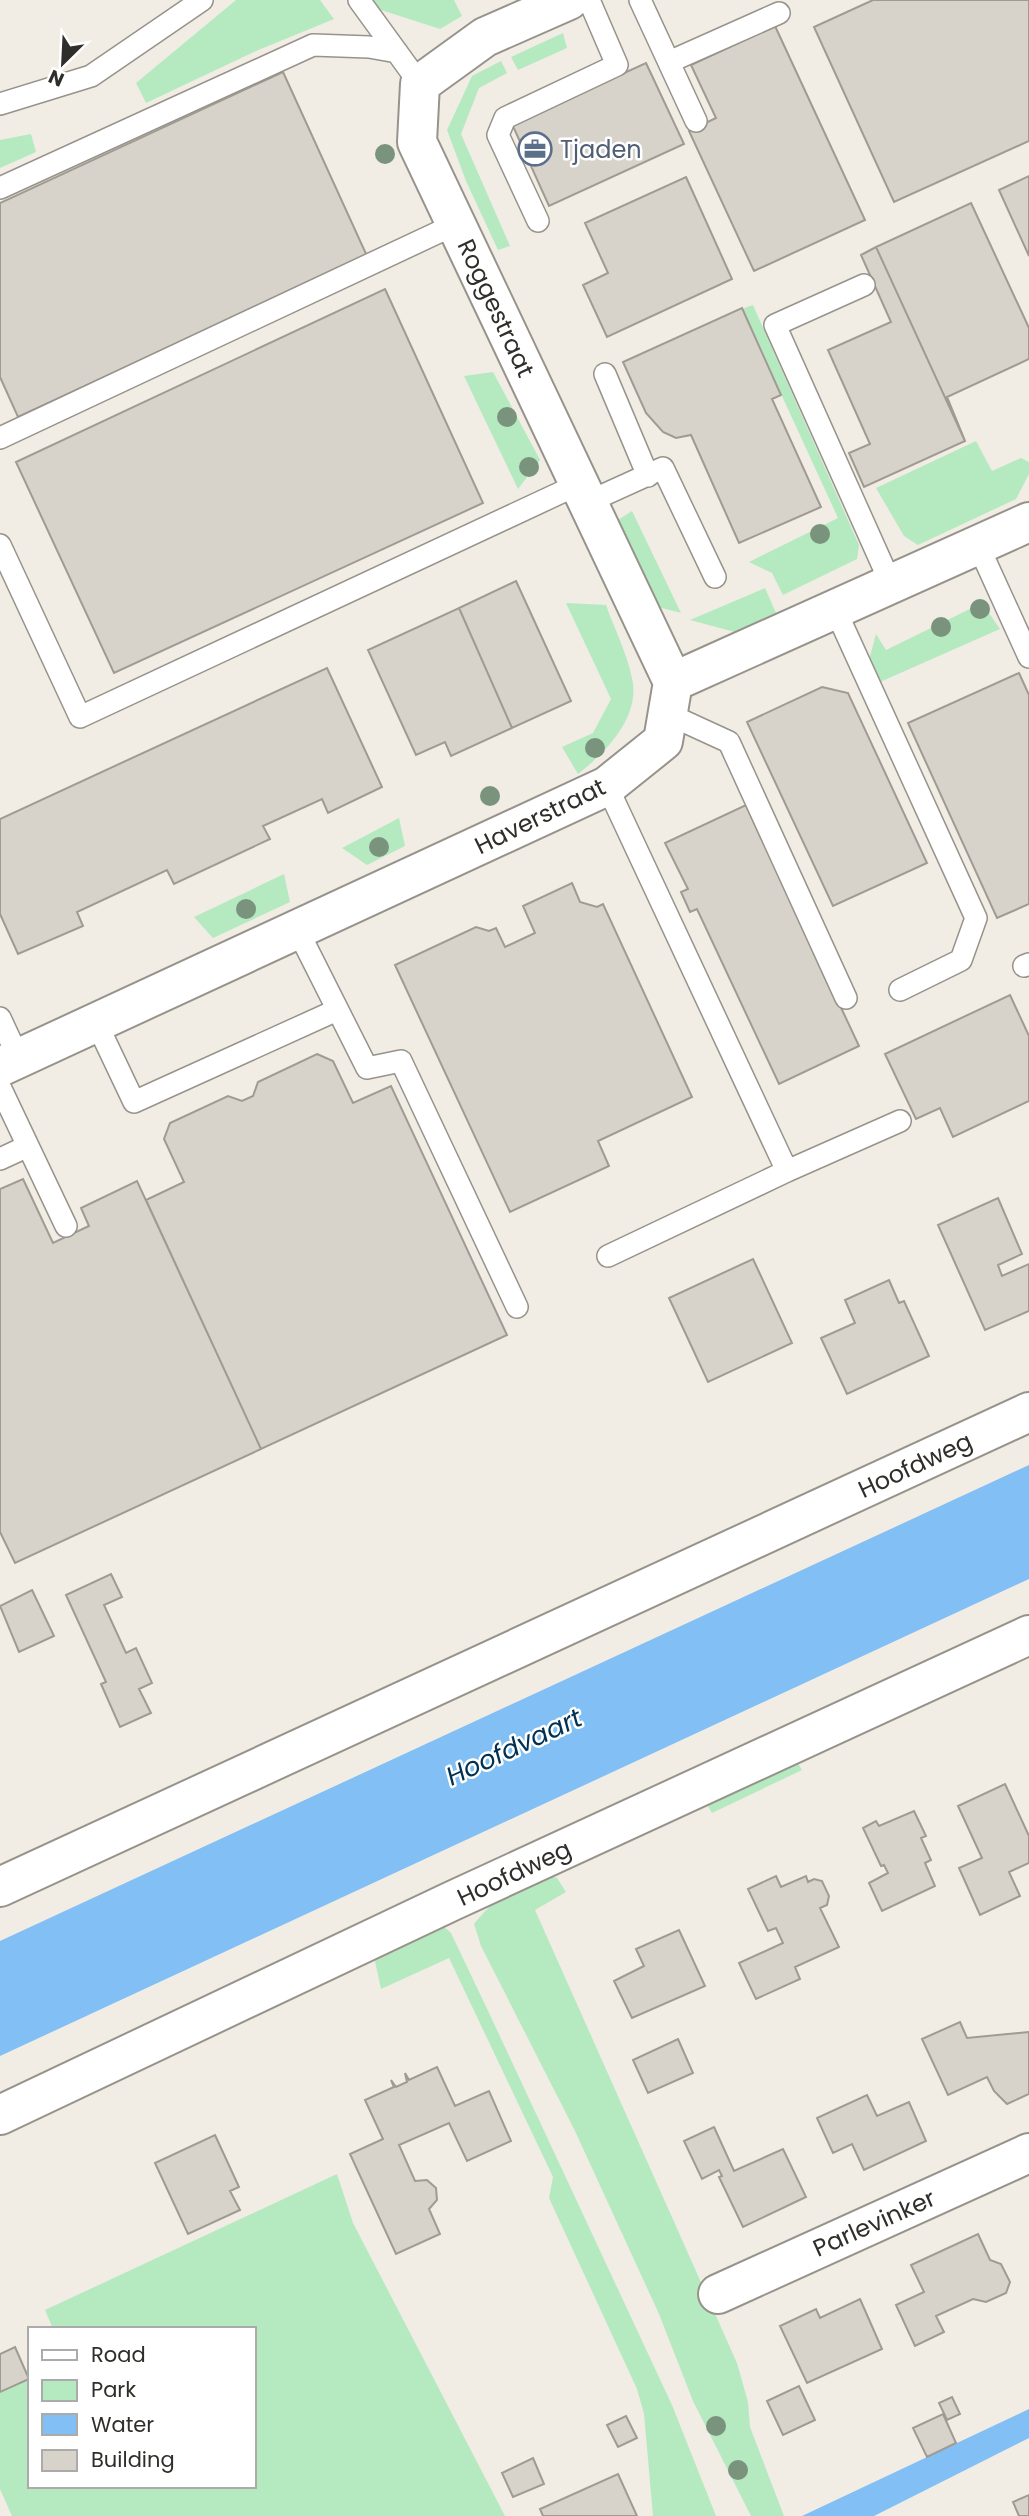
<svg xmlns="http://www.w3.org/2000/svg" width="1029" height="2516" viewBox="0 0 1029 2516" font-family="Poppins,sans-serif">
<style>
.green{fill:#b5eac1}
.water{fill:#81bff5}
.building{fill:#d7d2ca;stroke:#9f9b93;stroke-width:2}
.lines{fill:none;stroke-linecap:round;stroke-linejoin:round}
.lane-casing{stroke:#97938b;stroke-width:24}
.street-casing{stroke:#97938b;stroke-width:42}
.secondary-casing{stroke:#97938b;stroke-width:42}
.lane{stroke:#fff;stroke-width:21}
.street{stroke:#fff;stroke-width:38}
.secondary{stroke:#fff;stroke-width:38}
.tree{fill:#7a937d}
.labels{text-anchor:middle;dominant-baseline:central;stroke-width:5;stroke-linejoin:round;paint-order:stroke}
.service-label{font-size:24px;fill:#4e5e75;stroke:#fff;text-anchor:start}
.street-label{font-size:24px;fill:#302e2b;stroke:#fff}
.water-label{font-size:26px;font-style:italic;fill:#003153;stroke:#fff}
</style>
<rect width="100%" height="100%" fill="#f1ece4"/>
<path class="green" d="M 236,0 L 320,0 L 334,19 L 256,51 L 146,103 L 136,83 Z
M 374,0 L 454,0 L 462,16 L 440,29 L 375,8 Z
M 563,33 L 567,48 L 518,70 L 511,57 Z
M 501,61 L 507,73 L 479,88 L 461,134 L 510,246 L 498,250 L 466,181 L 447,130 L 472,76 Z
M 31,134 L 36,152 L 0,168 L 0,140 Z
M 753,305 L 859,545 L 857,559 L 783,595 L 772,573 L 749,562 L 838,518 L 742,309 Z
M 493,372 L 540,460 L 518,489 L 464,376 Z
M 976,441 L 992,471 L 1021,458 L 1029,462 L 1029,474 L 1016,499 L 918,545 L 904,536 L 876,488 Z
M 632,511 L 681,613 L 658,607 L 618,520 Z
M 765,588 L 776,613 L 735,632 L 690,620 Z
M 566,603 L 606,605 C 614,628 627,653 632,678 C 641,717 606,752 578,774 L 562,747 L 593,733 L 611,699 Z
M 982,603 L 1000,629 L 880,682 L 869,660 L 876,634 L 886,650 Z
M 399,818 L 405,846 L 367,865 L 342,848 Z
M 284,874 L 290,902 L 213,938 L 194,917 Z
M 796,1760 L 802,1770 L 712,1813 L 705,1801 Z
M 545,1875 L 557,1878 L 566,1892 L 535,1910 L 737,2363 L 748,2402 L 750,2427 L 784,2516 L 751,2516 L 693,2401 L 659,2314 L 575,2131 L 481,1946 L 474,1924 C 497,1896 512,1887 545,1875 Z
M 436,1919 L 451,1933 L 490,2015 L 672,2405 L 716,2516 L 653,2516 L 644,2414 L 637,2389 L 549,2198 L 553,2177 L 449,1958 L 381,1989 L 373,1952 Z
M 337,2174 L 353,2223 L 505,2516 L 12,2516 L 0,2489 L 0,2390 L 30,2371 L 30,2486 L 254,2486 L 254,2329 L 53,2329 L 45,2310 Z"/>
<path class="water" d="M 1029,1465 L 1029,1579 L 0,2056 L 0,1941 Z
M 1029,2409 L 1029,2438 L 874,2516 L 802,2516 Z"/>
<path class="building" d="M 873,0 L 1029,0 L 1029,141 L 894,202 L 814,27 Z
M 775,26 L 865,220 L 754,271 L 689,131 L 716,118 L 691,65 Z
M 646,63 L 684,144 L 549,206 L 512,124 Z
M 283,72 L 367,256 L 18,417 L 0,377 L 0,203 Z
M 1029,176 L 1029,256 L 999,190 Z
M 686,177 L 732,279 L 607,337 L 583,285 L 608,273 L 585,223 Z
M 971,203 L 1029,328 L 1029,359 L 947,397 L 965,441 L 876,247 Z
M 876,247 L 965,441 L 864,487 L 849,453 L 870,444 L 828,350 L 891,322 L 861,255 Z
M 385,289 L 483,503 L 114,673 L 16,462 Z
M 742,308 L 781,395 L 772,399 L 821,507 L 739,543 L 691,435 L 676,438 L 663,432 L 646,413 L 623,362 Z
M 516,581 L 571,701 L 512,728 L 459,608 Z
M 459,608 L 512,728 L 451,756 L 445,742 L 416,755 L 368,650 Z
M 327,668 L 382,787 L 328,813 L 322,799 L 263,826 L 270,839 L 174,884 L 167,870 L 77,912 L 83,926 L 18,954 L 0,914 L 0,819 Z
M 1019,673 L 1029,695 L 1029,904 L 997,918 L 908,723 Z
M 822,687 L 848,693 L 927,863 L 833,906 L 747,722 Z
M 746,805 L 859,1046 L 779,1084 L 697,909 L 690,912 L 681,892 L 688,889 L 665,843 Z
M 572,883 L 580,902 L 597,907 L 603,904 L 692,1097 L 598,1141 L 609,1166 L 510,1212 L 395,965 L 476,927 L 489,931 L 496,928 L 505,947 L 535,933 L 523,906 Z
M 1010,995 L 1029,1036 L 1029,1101 L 953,1137 L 940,1108 L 916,1119 L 885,1054 Z
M 317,1054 L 333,1061 L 353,1103 L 391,1086 L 507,1335 L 261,1449 L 146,1200 L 184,1182 L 164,1139 L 170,1123 L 228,1096 L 242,1101 L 253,1096 L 258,1082 Z
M 23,1179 L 53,1243 L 89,1226 L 81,1208 L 137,1181 L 261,1449 L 15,1563 L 0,1532 L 0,1189 Z
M 998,1198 L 1022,1254 L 998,1265 L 1002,1276 L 1029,1264 L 1029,1311 L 985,1330 L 938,1225 Z
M 753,1259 L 792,1343 L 708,1382 L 669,1298 Z
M 889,1280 L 899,1303 L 904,1301 L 929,1356 L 847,1394 L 821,1338 L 855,1323 L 845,1300 Z
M 111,1574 L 122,1597 L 104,1605 L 126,1653 L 136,1648 L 152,1683 L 139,1689 L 151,1713 L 120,1727 L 101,1684 L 106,1682 L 66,1595 Z
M 32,1590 L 54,1636 L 19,1652 L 0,1606 Z
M 1005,1784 L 1029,1836 L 1029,1863 L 1009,1872 L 1020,1896 L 980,1915 L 959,1868 L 982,1858 L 958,1806 Z
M 914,1811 L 926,1836 L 921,1838 L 931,1860 L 925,1863 L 935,1886 L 882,1911 L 869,1883 L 888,1873 L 884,1865 L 881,1866 L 863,1828 L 876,1821 L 879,1826 Z
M 776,1876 L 781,1887 L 806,1876 L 808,1882 L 814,1879 L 822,1881 L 829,1896 L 827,1905 L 820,1908 L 839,1947 L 795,1967 L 800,1979 L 756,1999 L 739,1963 L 783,1943 L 776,1928 L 768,1931 L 748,1889 Z
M 679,1930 L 705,1986 L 632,2018 L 614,1981 L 644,1966 L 636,1949 Z
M 960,2022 L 967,2038 L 1029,2032 L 1029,2094 L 1007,2104 L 994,2091 L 987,2077 L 948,2095 L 922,2039 Z
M 678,2039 L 693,2073 L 648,2093 L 633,2060 Z
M 437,2067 L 455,2106 L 489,2091 L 511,2141 L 467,2161 L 449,2123 L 399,2145 L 415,2181 L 427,2180 L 436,2188 L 437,2200 L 429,2209 L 440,2234 L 396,2254 L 350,2154 L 383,2139 L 365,2100 L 394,2087 L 391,2080 L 396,2087 L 407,2082 L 405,2073 L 409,2080 Z
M 867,2095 L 877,2116 L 909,2102 L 926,2141 L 864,2170 L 852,2144 L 833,2153 L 817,2118 Z
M 714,2127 L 734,2171 L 783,2149 L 806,2197 L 743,2227 L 719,2177 L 722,2176 L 719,2170 L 702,2179 L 684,2141 Z
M 215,2135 L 239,2187 L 230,2191 L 240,2210 L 188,2234 L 155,2163 Z
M 978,2234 L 990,2260 L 1001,2264 L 1010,2282 L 1006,2293 L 986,2302 L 973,2299 L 936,2316 L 944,2332 L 915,2346 L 896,2305 L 924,2292 L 911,2265 Z
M 860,2299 L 882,2349 L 807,2383 L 780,2326 L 816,2309 L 820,2318 Z
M 15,2347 L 29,2379 L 0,2392 L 0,2354 Z
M 799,2386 L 815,2420 L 783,2435 L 767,2401 Z
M 952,2397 L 960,2414 L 947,2420 L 939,2403 Z
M 943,2414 L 956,2443 L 927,2457 L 913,2428 Z
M 626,2416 L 637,2438 L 618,2447 L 607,2425 Z
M 533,2458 L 544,2484 L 513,2497 L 502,2473 Z
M 618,2474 L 637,2516 L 543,2516 L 540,2509 Z
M 1029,2495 L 1029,2516 L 1019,2516 L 1013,2502 Z"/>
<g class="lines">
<defs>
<path id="lane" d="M 359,0 L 420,84
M 640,0 L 696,121
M 669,62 L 779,13
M 0,104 L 91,76 L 202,0
M 0,188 L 313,45 L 369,47 L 397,52
M 538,221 L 498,135 L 505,118 L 617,65 L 589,0
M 864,285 L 775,325 L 891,584
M 605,374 L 648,476
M 0,438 L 456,224
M 588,502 L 663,468 L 715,577
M 0,545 L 80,717 L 579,484
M 978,545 L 1029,657
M 835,609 L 976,918 L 961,960 L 900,990
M 668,714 L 729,742 L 846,998
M 607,786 L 787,1171 L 608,1256
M 297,929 L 367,1068 L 401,1061 L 517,1307
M 1024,966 L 1029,964
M 0,1018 L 19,1059
M 96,1022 L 134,1102 L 337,1010
M 0,1087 L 28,1146
M 0,1159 L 28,1146 L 66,1226
M 787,1171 L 900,1121"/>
<path id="street" d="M 569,0 L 485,37 L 420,84 L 417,142 L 673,682
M 0,1067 L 607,786 L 663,741 L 673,682 L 1029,522
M 0,2115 L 452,1901 L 1029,1635
M 718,2294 L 1029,2153"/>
<path id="secondary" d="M 0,1887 L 1029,1412"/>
</defs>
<use href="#lane" class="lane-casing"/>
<use href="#street" class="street-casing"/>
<use href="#secondary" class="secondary-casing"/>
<use href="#lane" class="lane"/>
<use href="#street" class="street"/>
<use href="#secondary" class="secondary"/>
</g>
<g class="tree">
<circle cx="385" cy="154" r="10"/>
<circle cx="507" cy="417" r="10"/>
<circle cx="529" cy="467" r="10"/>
<circle cx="820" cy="534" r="10"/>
<circle cx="980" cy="609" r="10"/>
<circle cx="941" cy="627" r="10"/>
<circle cx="595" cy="748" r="10"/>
<circle cx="490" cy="796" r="10"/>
<circle cx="379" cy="847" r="10"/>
<circle cx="246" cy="909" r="10"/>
<circle cx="716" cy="2426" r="10"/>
<circle cx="738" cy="2470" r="10"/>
</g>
<defs>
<symbol id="office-ring" viewBox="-11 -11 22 22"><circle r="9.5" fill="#fff" stroke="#5c6f8a" stroke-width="1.5"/><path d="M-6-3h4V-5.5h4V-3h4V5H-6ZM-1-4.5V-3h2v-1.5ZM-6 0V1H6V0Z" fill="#5c6f8a"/></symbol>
</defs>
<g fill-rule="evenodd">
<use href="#office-ring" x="516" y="130" width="38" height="38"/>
</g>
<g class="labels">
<g class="service-label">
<text x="560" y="149">Tjaden</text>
</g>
<g class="street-label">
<text transform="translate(496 308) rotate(65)">Roggestraat</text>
<text transform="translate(540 816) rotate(-26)">Haverstraat</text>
<text transform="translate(915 1465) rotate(-25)">Hoofdweg</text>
<text transform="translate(514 1873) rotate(-25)">Hoofdweg</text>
<text transform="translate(874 2223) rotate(-24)">Parlevinker</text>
</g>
<g class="water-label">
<text transform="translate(514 1747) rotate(-25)">Hoofdvaart</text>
</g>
</g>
<rect x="28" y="2327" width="228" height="161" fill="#ffffff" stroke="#acabaa" stroke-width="2"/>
<rect x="42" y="2350" width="35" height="10" fill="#ffffff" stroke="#acabaa" stroke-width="2"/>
<text x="91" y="2362" font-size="21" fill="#302e2b">Road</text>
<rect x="42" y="2380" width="35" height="21" fill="#b5eac1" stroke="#acabaa" stroke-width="2"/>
<text x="91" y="2397" font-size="21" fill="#302e2b">Park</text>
<rect x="42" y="2414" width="35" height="21" fill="#81bff5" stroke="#acabaa" stroke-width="2"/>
<text x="91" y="2432" font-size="21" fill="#302e2b">Water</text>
<rect x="42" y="2450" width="35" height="21" fill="#d7d2ca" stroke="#acabaa" stroke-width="2"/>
<text x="91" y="2467" font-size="21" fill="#302e2b">Building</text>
<g transform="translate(63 63) rotate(204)" stroke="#ffffff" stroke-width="5" paint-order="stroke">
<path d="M0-5L12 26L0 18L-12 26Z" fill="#302e2b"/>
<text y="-10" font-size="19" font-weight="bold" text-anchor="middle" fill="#302e2b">N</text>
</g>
</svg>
